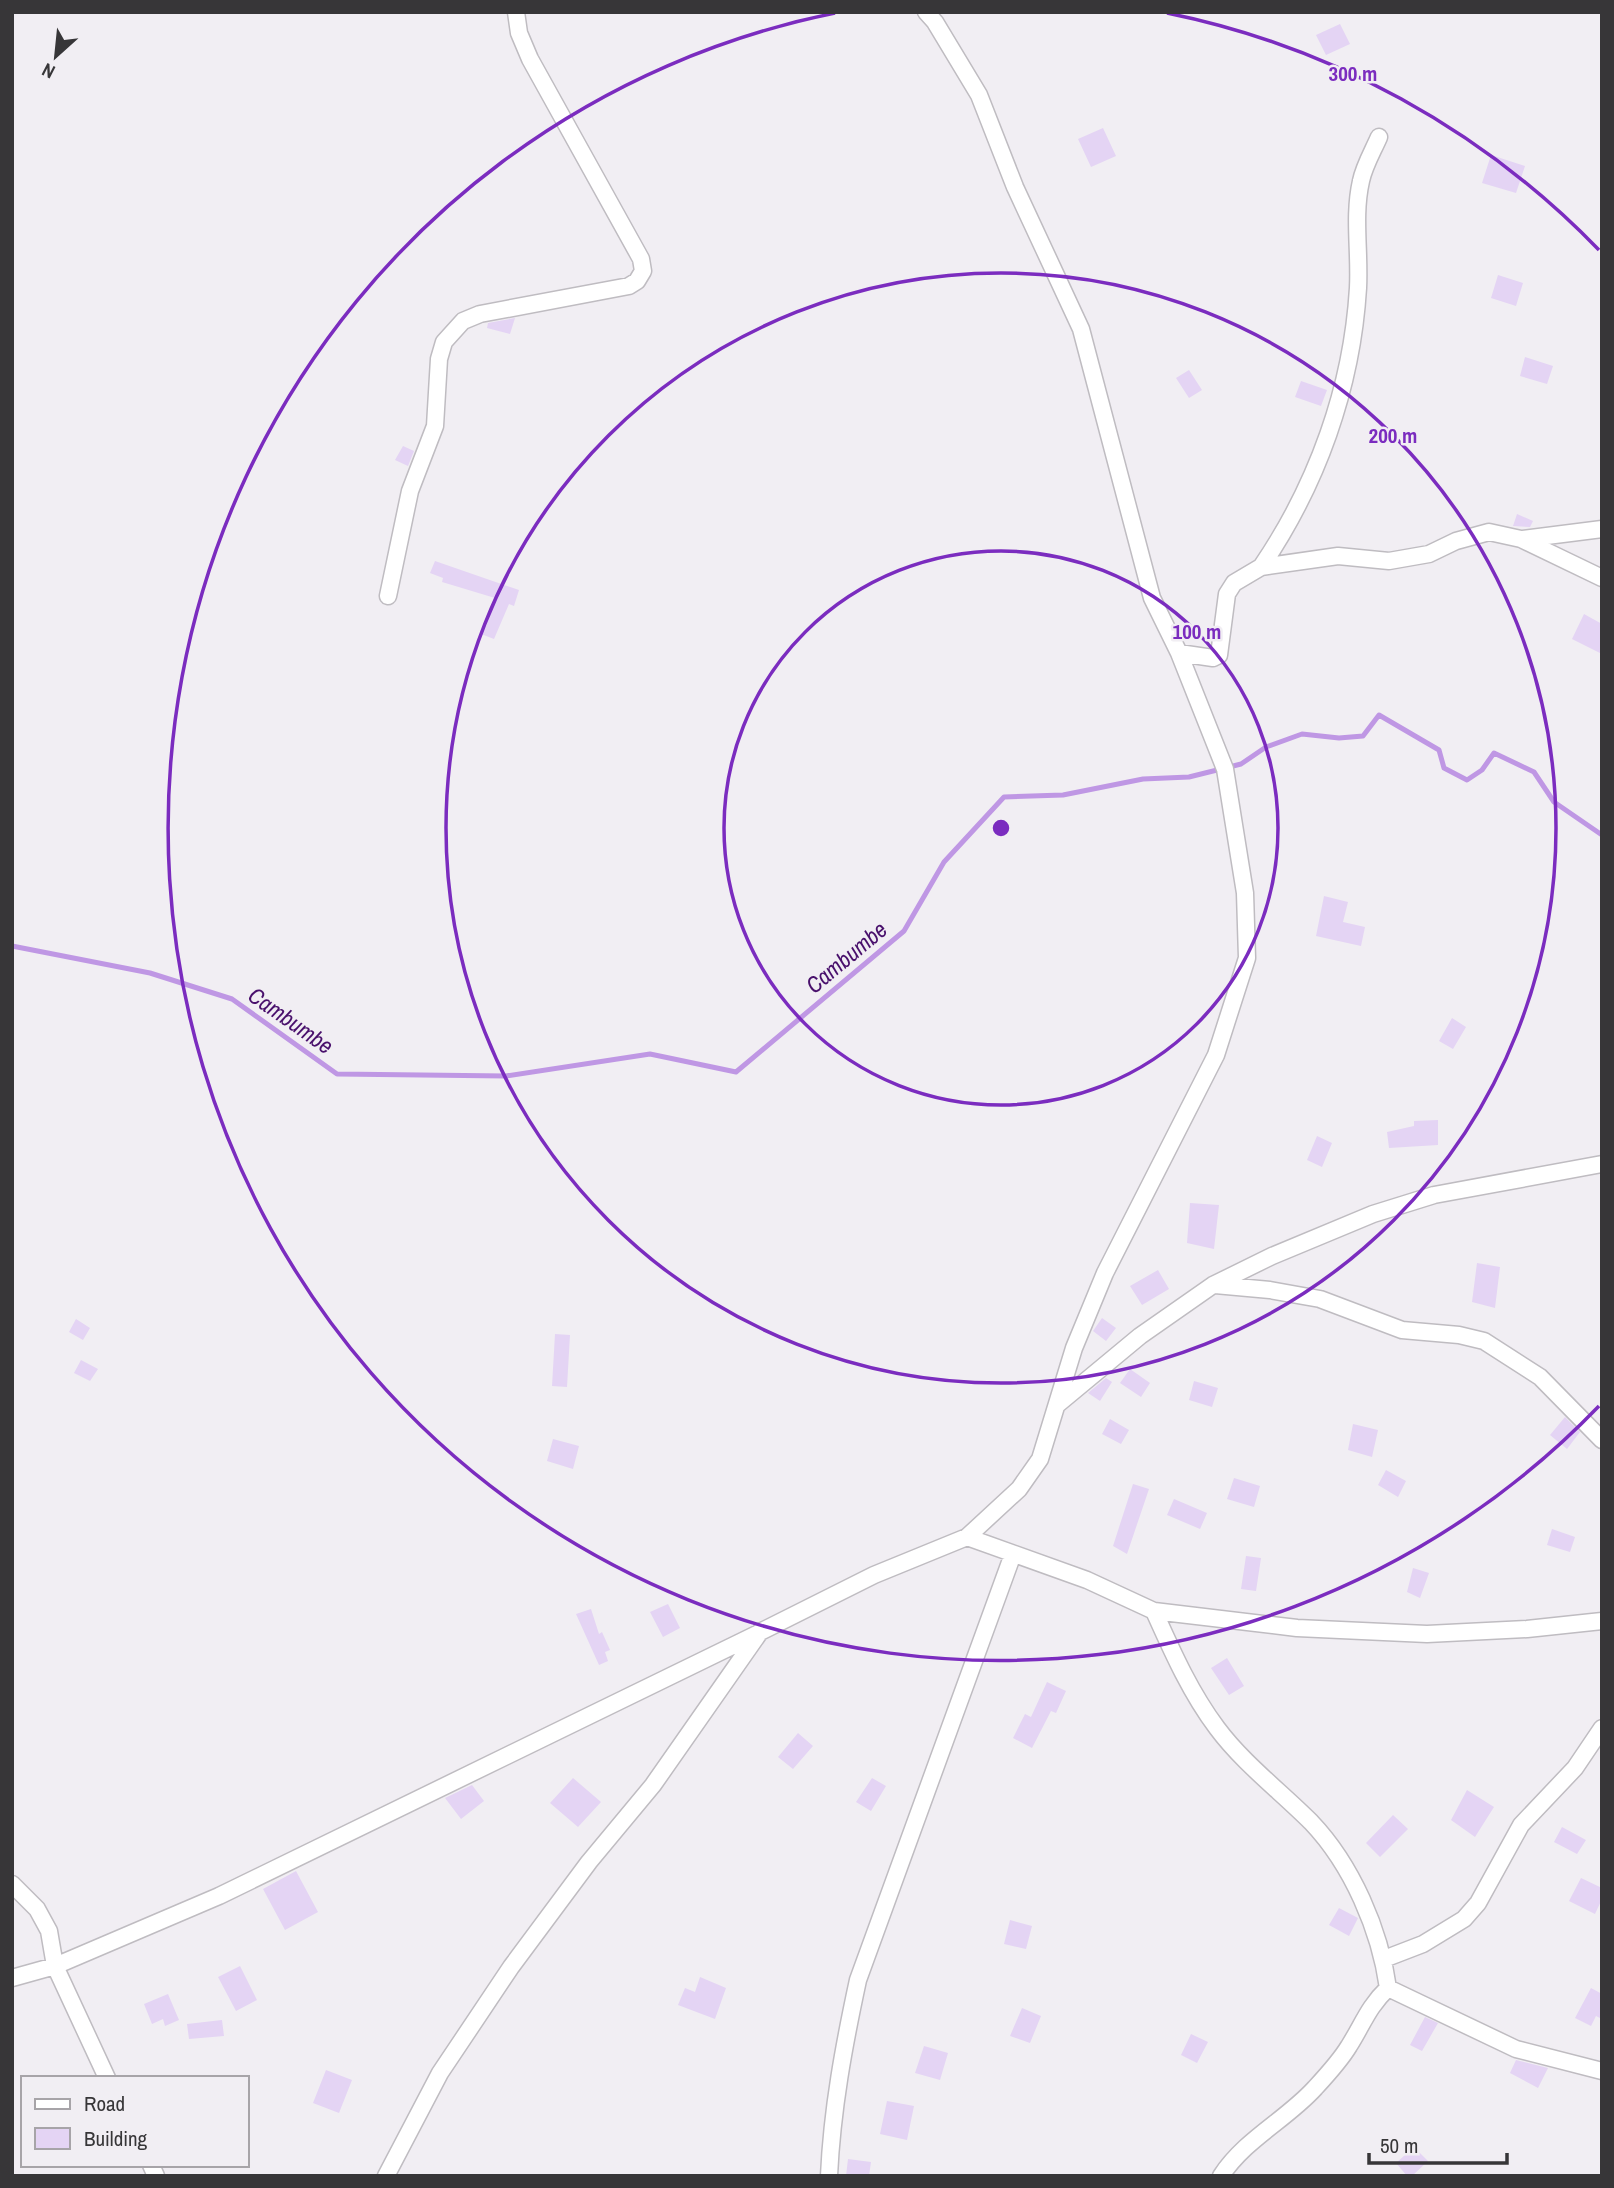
<svg xmlns="http://www.w3.org/2000/svg" width="1614" height="2188" viewBox="0 0 1614 2188" font-family="'Archivo Narrow',sans-serif">
<style>
.lines{fill:none;stroke-linecap:round;stroke-linejoin:round}
.stream{stroke:#bf97e4;stroke-width:5}
.building{fill:#e4d4f4}
.minor-casing{stroke:#bfbcc1;stroke-width:19}
.minor{stroke:#fff;stroke-width:16}
.ring{fill:none;stroke:#7b2cbf;stroke-width:3.5}
.labels{text-anchor:middle;dominant-baseline:central;stroke-width:5;stroke-linejoin:round;paint-order:stroke}
.water-label{font-size:23px;font-style:italic;fill:#49106c;stroke:#f1eef3}
.centre{fill:#7b2cbf;stroke:#f1eef3;stroke-width:3.5}
.ring-label{font-size:21px;text-anchor:middle;font-weight:bold;fill:#7b2cbf;stroke:#f1eef3;stroke-width:5;stroke-linejoin:round;paint-order:stroke}
</style>
<rect width="100%" height="100%" fill="#f1eef3"/>
<g class="lines">
<path class="stream" d="M 12,946 L 150,973 L 232,999 L 337,1074 L 506,1076 L 650,1054 L 736,1072 L 904,931 L 944,862 L 1004,797 L 1063,795 L 1143,779 L 1189,777 L 1241,764 L 1266,747 L 1302,734 L 1339,738 L 1363,736 L 1379,715 L 1439,750 L 1444,768 L 1467,780 L 1482,770 L 1494,753 L 1534,772 L 1554,802 L 1602,835"/>
</g>
<path class="building" d="M 1340,24 L 1350,44 L 1326,55 L 1316,35 Z
M 1103,128 L 1116,156 L 1091,167 L 1078,139 Z
M 1491,155 L 1525,166 L 1516,193 L 1482,183 Z
M 1498,275 L 1523,283 L 1516,306 L 1491,298 Z
M 515,318 L 510,334 L 487,328 L 488,323 Z
M 1525,357 L 1553,366 L 1547,384 L 1520,376 Z
M 1189,370 L 1202,390 L 1189,398 L 1176,378 Z
M 1301,381 L 1327,390 L 1321,406 L 1295,397 Z
M 403,446 L 414,451 L 408,466 L 395,460 Z
M 1517,514 L 1533,521 L 1530,527 L 1513,526 Z
M 435,561 L 519,590 L 514,606 L 509,604 L 494,639 L 481,634 L 495,598 L 442,582 L 443,578 L 430,573 Z
M 1584,614 L 1602,624 L 1602,654 L 1572,639 Z
M 1324,896 L 1348,902 L 1343,922 L 1365,927 L 1361,946 L 1316,936 Z
M 1452,1018 L 1466,1027 L 1453,1049 L 1439,1041 Z
M 1438,1120 L 1438,1145 L 1389,1148 L 1387,1132 L 1414,1126 L 1414,1121 Z
M 1317,1136 L 1332,1143 L 1322,1167 L 1307,1160 Z
M 1190,1203 L 1219,1205 L 1214,1249 L 1187,1243 Z
M 1477,1263 L 1500,1267 L 1495,1308 L 1472,1302 Z
M 1158,1270 L 1169,1289 L 1142,1305 L 1130,1286 Z
M 1102,1318 L 1116,1328 L 1106,1341 L 1093,1331 Z
M 76,1319 L 90,1328 L 83,1340 L 69,1332 Z
M 555,1334 L 570,1335 L 567,1387 L 552,1386 Z
M 81,1360 L 98,1369 L 90,1381 L 74,1373 Z
M 1130,1369 L 1150,1383 L 1141,1397 L 1120,1383 Z
M 1106,1378 L 1112,1382 L 1100,1401 L 1088,1393 Z
M 1194,1381 L 1218,1388 L 1212,1407 L 1189,1400 Z
M 1565,1417 L 1580,1432 L 1567,1449 L 1550,1435 Z
M 1110,1419 L 1129,1430 L 1121,1444 L 1102,1434 Z
M 1353,1424 L 1378,1430 L 1372,1457 L 1348,1450 Z
M 553,1439 L 579,1446 L 573,1469 L 547,1461 Z
M 1386,1470 L 1406,1481 L 1398,1497 L 1378,1485 Z
M 1234,1478 L 1260,1486 L 1254,1507 L 1227,1499 Z
M 1133,1484 L 1149,1489 L 1127,1554 L 1113,1546 Z
M 1174,1499 L 1207,1513 L 1200,1529 L 1167,1515 Z
M 1552,1529 L 1575,1537 L 1570,1552 L 1547,1545 Z
M 1246,1556 L 1261,1558 L 1256,1591 L 1241,1589 Z
M 1413,1568 L 1429,1573 L 1420,1598 L 1407,1592 Z
M 668,1604 L 680,1628 L 663,1637 L 650,1612 Z
M 591,1609 L 599,1634 L 602,1632 L 610,1650 L 605,1652 L 608,1661 L 599,1665 L 576,1614 Z
M 1227,1658 L 1244,1686 L 1229,1695 L 1211,1668 Z
M 1047,1682 L 1066,1691 L 1056,1713 L 1051,1711 L 1032,1748 L 1013,1738 L 1025,1714 L 1031,1717 Z
M 798,1733 L 813,1746 L 793,1769 L 778,1757 Z
M 573,1778 L 601,1802 L 578,1827 L 550,1803 Z
M 872,1778 L 886,1786 L 871,1811 L 856,1802 Z
M 472,1785 L 484,1801 L 461,1819 L 445,1798 Z
M 1467,1790 L 1494,1807 L 1475,1837 L 1451,1820 Z
M 1393,1815 L 1408,1829 L 1380,1857 L 1366,1843 Z
M 1562,1827 L 1586,1840 L 1577,1854 L 1554,1842 Z
M 296,1871 L 318,1912 L 285,1930 L 263,1889 Z
M 1581,1878 L 1602,1888 L 1602,1899 L 1595,1914 L 1569,1901 Z
M 1339,1908 L 1358,1918 L 1349,1936 L 1329,1925 Z
M 1010,1920 L 1032,1926 L 1026,1949 L 1004,1944 Z
M 240,1966 L 257,2000 L 236,2011 L 218,1977 Z
M 700,1977 L 726,1988 L 715,2019 L 678,2005 L 685,1988 L 695,1992 Z
M 1591,1988 L 1602,1994 L 1602,2019 L 1596,2016 L 1591,2026 L 1575,2018 Z
M 168,1994 L 179,2020 L 165,2026 L 163,2019 L 152,2024 L 144,2004 Z
M 1022,2008 L 1041,2016 L 1030,2043 L 1010,2036 Z
M 1425,2017 L 1438,2023 L 1422,2051 L 1410,2045 Z
M 222,2020 L 224,2036 L 189,2039 L 187,2024 Z
M 1191,2034 L 1208,2042 L 1197,2063 L 1181,2055 Z
M 924,2046 L 948,2053 L 940,2080 L 915,2073 Z
M 1516,2060 L 1548,2068 L 1538,2088 L 1510,2073 Z
M 326,2070 L 352,2080 L 339,2113 L 313,2103 Z
M 887,2101 L 914,2106 L 907,2140 L 880,2134 Z
M 1414,2147 L 1428,2161 L 1412,2176 L 1407,2176 L 1396,2163 Z
M 848,2159 L 871,2162 L 869,2176 L 846,2176 Z"/>
<g class="lines">
<defs>
<path id="minor" d="M 1523,539 L 1602,529
M 1261,567 C 1317,485 1352,388 1358,288 C 1360,252 1353,216 1361,181 C 1364,166 1373,151 1379,137
M 388,596 L 410,491 L 435,426 L 439,359 L 444,342 L 463,321 L 480,314 L 629,286 L 637,281 L 643,271 L 641,259 L 530,59 L 519,33 L 516,12
M 1179,653 L 1213,658 L 1219,655 L 1227,594 L 1234,583 L 1261,567 L 1338,556 L 1389,561 L 1429,554 L 1456,541 L 1489,532 L 1521,539 L 1602,578
M 1215,1285 L 1270,1290 L 1320,1299 L 1402,1330 L 1459,1335 L 1484,1341 L 1540,1377 L 1602,1440
M 1058,1404 L 1140,1336 L 1213,1285 L 1272,1256 L 1373,1214 L 1434,1195 L 1602,1164
M 967,1537 L 1087,1580 L 1154,1611 L 1297,1628 L 1427,1634 L 1527,1629 L 1602,1621
M 1154,1611 C 1172,1651 1190,1692 1217,1728 C 1243,1763 1280,1791 1311,1822 C 1352,1865 1380,1930 1388,1988
M 12,1884 L 37,1909 L 49,1931 L 55,1966 L 107,2078
M 1384,1959 L 1423,1944 L 1464,1919 L 1478,1903 L 1521,1825 L 1575,1768 L 1602,1728
M 12,1978 L 55,1966 L 219,1896 L 759,1633
M 1388,1988 L 1516,2049 L 1602,2071
M 151,2165 L 156,2176
M 386,2176 L 440,2073 L 511,1967 L 589,1862 L 653,1785 L 760,1632 L 874,1575 L 967,1537 L 1019,1489 L 1040,1459 L 1074,1348 L 1105,1273 L 1216,1055 L 1247,958 L 1245,893 L 1225,769 L 1179,653 L 1152,598 L 1081,329 L 1015,187 L 979,95 L 935,22 L 926,12
M 829,2176 C 832,2109 844,2045 858,1980 L 1013,1554
M 1221,2176 C 1245,2139 1286,2120 1315,2088 C 1327,2075 1340,2061 1349,2046 C 1363,2024 1368,2007 1388,1988"/>
</defs>
<use href="#minor" class="minor-casing"/>
<use href="#minor" class="minor"/>
</g>
<g class="ring">
<circle cx="1001" cy="828" r="277"/>
<circle cx="1001" cy="828" r="555"/>
<path d="M1599 1406A832 832 0 1 1 835 13M1167 13A832 832 0 0 1 1599 250"/>
</g>
<g class="labels">
<g class="water-label">
<text transform="translate(846 957) rotate(-40)">Cambumbe</text>
<text transform="translate(291 1020) rotate(35)">Cambumbe</text>
</g>
</g>
<circle cx="1001" cy="828" r="10" class="centre"/>
<g class="ring-label">
<text x="1353" y="81">300 m</text>
<text x="1393" y="443">200 m</text>
<text x="1197" y="639">100 m</text>
</g>
<rect width="1614" height="2188" fill="none" stroke="#373638" stroke-width="28"/>
<rect x="21" y="2076" width="228" height="91" fill="#f1eef3" stroke="#a7a4a8" stroke-width="2"/>
<rect x="35" y="2099" width="35" height="10" fill="#ffffff" stroke="#a7a4a8" stroke-width="2"/>
<text x="84" y="2111" font-size="21" fill="#373638">Road</text>
<rect x="35" y="2128" width="35" height="21" fill="#e4d4f4" stroke="#a7a4a8" stroke-width="2"/>
<text x="84" y="2146" font-size="21" fill="#373638">Building</text>
<g transform="translate(56 56) rotate(207)" stroke="#f1eef3" stroke-width="5" paint-order="stroke">
<path d="M0-5L12 26L0 18L-12 26Z" fill="#373638"/>
<text y="-10" font-size="19" font-weight="bold" text-anchor="middle" fill="#373638">N</text>
</g>
<path d="M1369 2153v10h138v-10" fill="none" stroke="#373638" stroke-width="3.5"/>
<text x="1380" y="2153" font-size="21" fill="#373638" stroke="#f1eef3" stroke-width="5" paint-order="stroke">50 m</text>
</svg>
